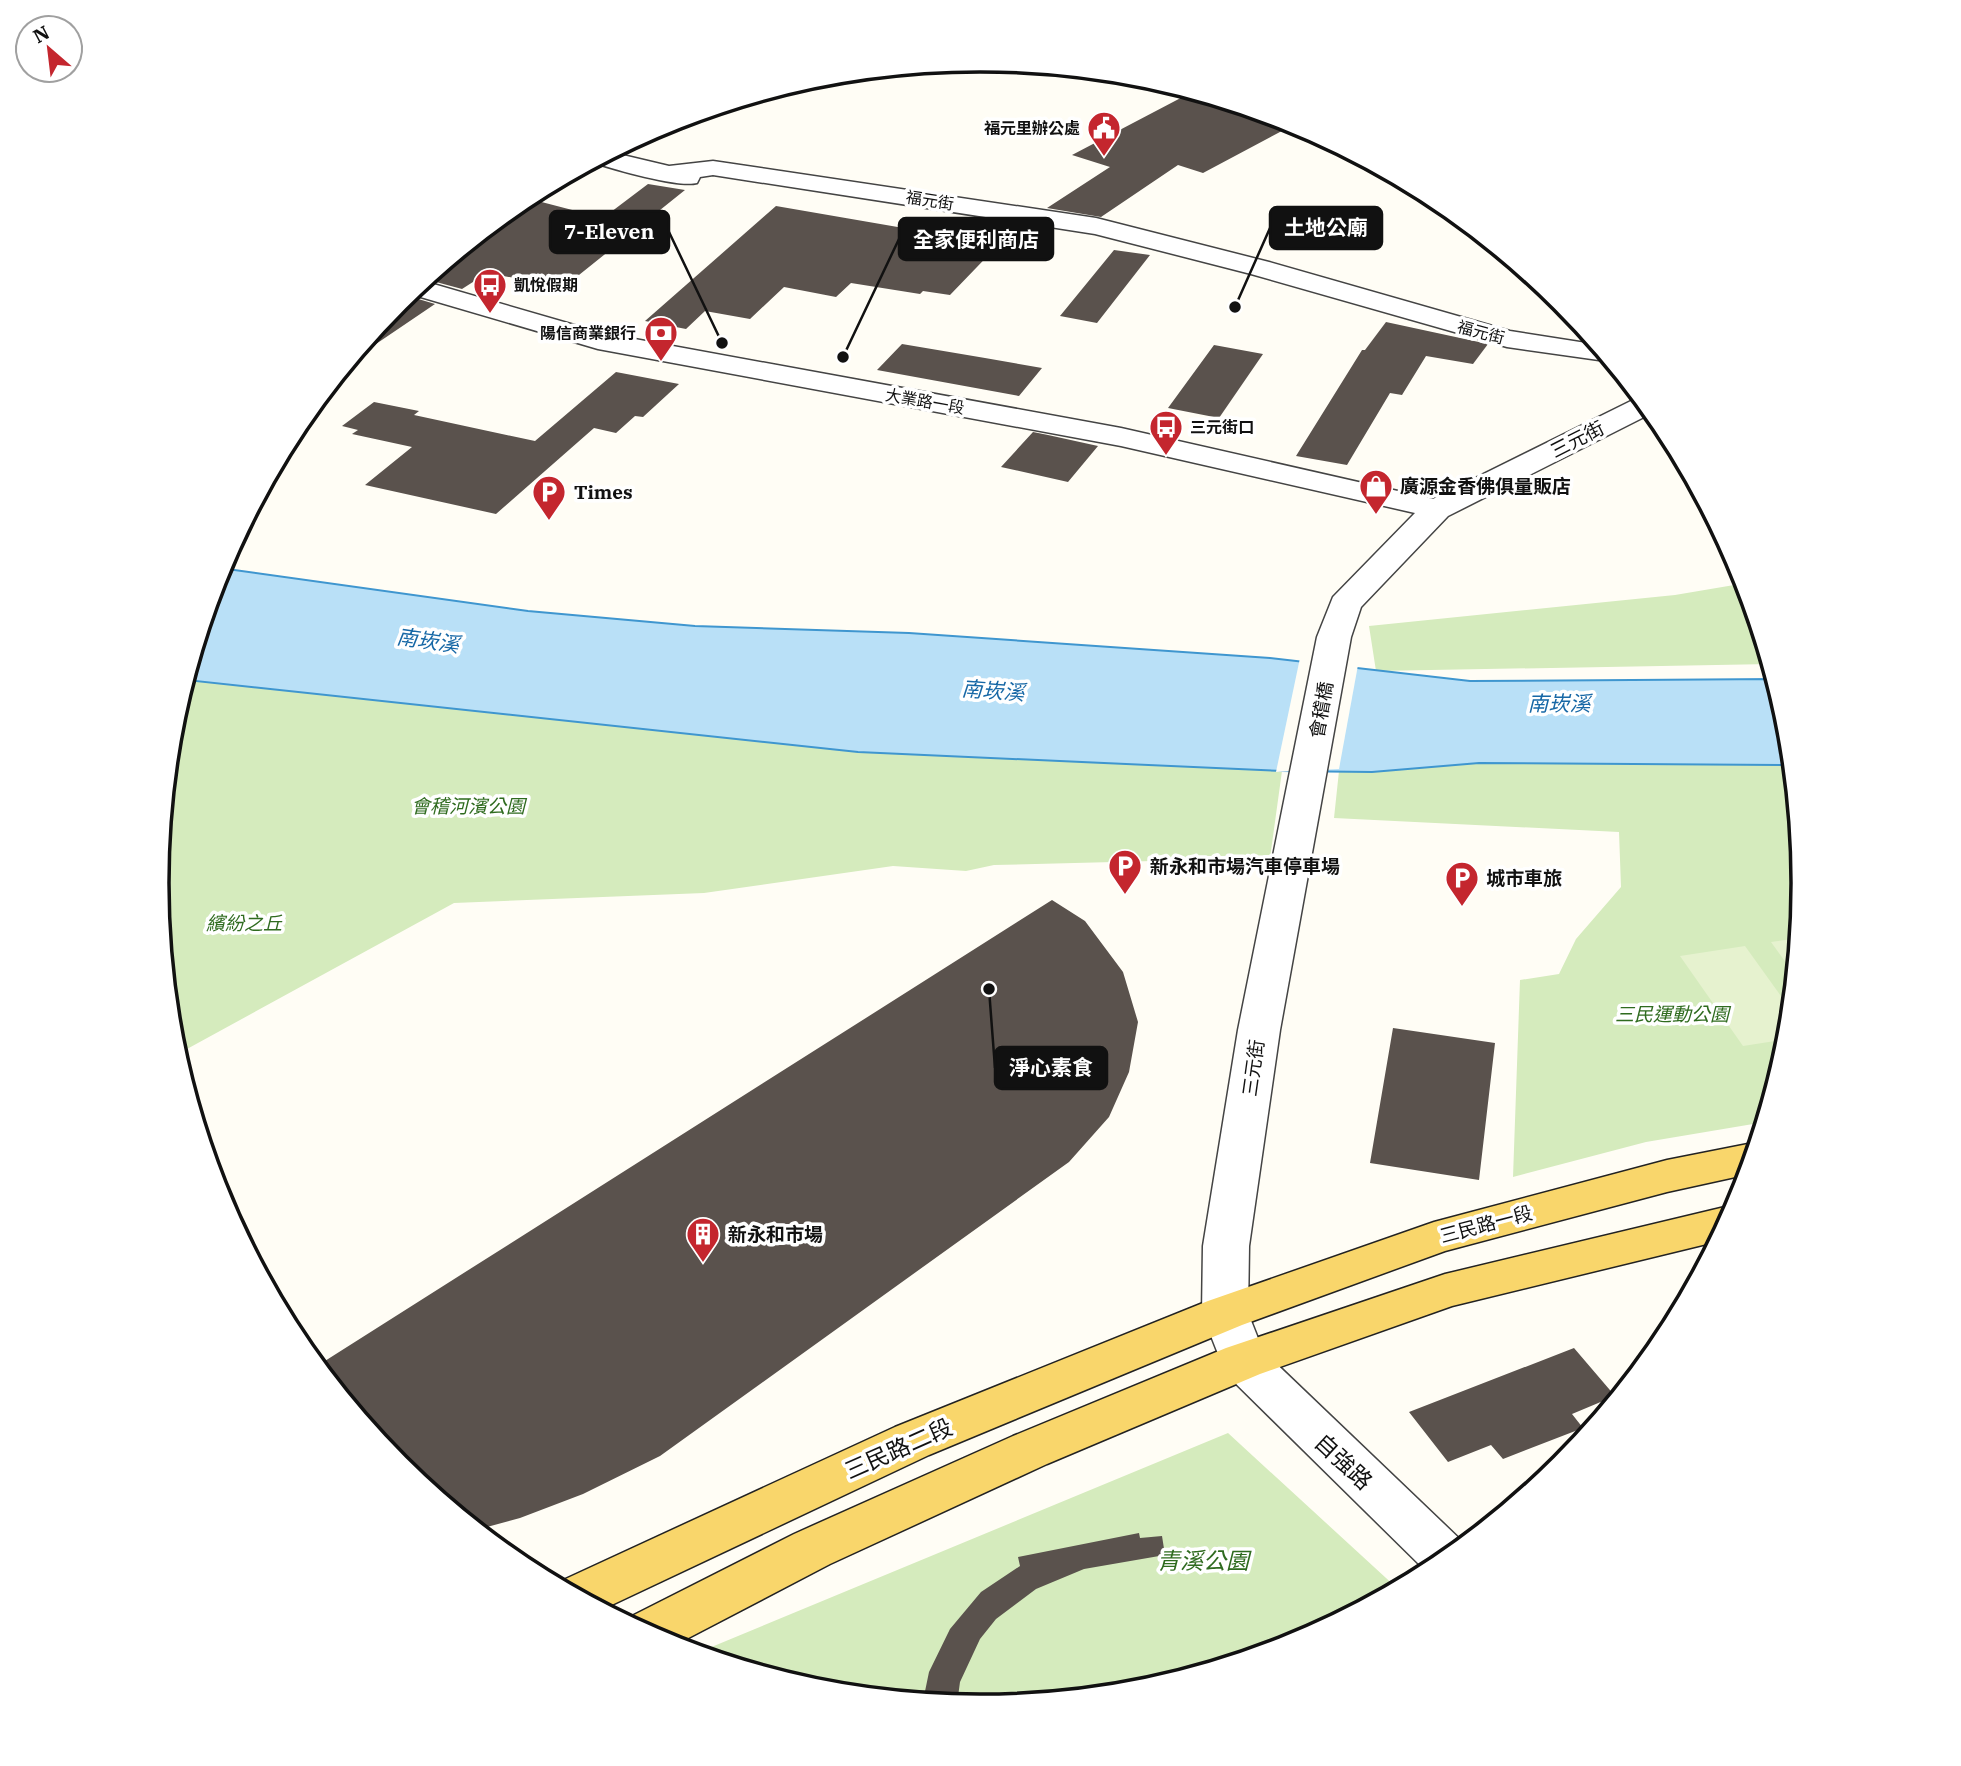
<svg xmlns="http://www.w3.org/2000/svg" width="1961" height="1766" viewBox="0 0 1961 1766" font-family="'IBM Plex Serif','Noto Sans TC',serif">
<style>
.green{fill:#d5ebbd}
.pitch{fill:#e6f2cf}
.water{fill:#b9e0f7;stroke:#3f96cf;stroke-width:2}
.pier{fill:#fffdf5}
.building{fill:#5a524d}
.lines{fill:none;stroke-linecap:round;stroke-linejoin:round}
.minor-casing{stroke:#444;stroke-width:3}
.major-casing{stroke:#222;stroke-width:3}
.minor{fill:#fff;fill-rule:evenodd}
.major{fill:#f9d66b;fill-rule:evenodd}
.labels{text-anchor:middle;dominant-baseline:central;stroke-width:7;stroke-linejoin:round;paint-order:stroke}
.far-poi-label{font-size:16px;font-weight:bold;fill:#111;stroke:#fff;text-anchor:end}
.far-street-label{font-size:16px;fill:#111;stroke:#fff}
.street-label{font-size:19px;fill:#111;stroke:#fff}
.poi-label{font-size:19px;font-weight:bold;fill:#111;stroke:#fff;text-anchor:start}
.park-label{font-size:19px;font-style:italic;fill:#2f6b1f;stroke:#fff}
.water-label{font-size:21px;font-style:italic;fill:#1768a6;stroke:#fff}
.near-street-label{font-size:23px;fill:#111;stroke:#fff}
.near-park-label{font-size:23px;font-style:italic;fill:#2f6b1f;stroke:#fff}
.rim{fill:none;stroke:#111;stroke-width:3.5}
.leader{fill:none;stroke:#111;stroke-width:2.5}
.callout-dot{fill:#111;stroke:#fff;stroke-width:2.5}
.callout{fill:#111;stroke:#111;stroke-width:2.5}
.callout-label{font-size:21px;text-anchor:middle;font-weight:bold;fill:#fff}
</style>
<rect width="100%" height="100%" fill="#fffdf5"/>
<path class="green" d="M 1746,583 L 1771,664 L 1376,671 L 1369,626 L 1675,595 Z
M 186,680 L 857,752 L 1282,771 L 1270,858 L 994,865 L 966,871 L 893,866 L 704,893 L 454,903 L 176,1055 L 173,1043 L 157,883 L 173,722 Z
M 1679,762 L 1792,765 L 1804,883 L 1788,1044 L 1765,1122 L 1646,1142 L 1513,1177 L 1520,980 L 1559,974 L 1576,939 L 1621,887 L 1619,832 L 1334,818 L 1339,771 L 1371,772 L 1479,763 Z
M 1228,1433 L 1398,1589 L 1295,1644 L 1141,1691 L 980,1706 L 819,1691 L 697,1653 Z"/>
<path class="pitch" d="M 1799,938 L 1795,975 L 1771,942 Z
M 1745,946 L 1791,1010 L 1789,1039 L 1743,1046 L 1680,956 Z"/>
<path class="water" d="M 220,568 L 528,611 L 695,626 L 909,633 L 1270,658 L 1470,681 L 1775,679 L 1788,723 L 1792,765 L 1479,763 L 1372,772 L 1282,771 L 858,752 L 186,680 Z"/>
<path class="pier" d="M 1300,658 L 1358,665 L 1339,769 L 1276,772 Z"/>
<path class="building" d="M 1194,91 L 1297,123 L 1203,173 L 1178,165 L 1101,217 L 1047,208 L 1110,167 L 1072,155 Z
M 648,184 L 685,190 L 564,287 L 487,273 L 462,289 L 425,279 L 508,211 L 530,199 L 603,218 Z
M 776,206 L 944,235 L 948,231 L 1003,240 L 950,295 L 923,291 L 920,294 L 851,283 L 836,297 L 784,287 L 750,319 L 705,311 L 686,329 L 645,321 Z
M 1114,250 L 1150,255 L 1097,323 L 1060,316 Z
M 405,295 L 435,304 L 373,346 L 367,338 Z
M 1386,322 L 1488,344 L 1473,364 L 1426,356 L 1402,395 L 1390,393 L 1347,465 L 1296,456 L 1362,350 L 1365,350 Z
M 902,344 L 985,358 L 1042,368 L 1019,396 L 877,370 Z
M 1214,345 L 1263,354 L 1219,418 L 1168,408 Z
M 616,372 L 679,384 L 643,417 L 635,416 L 616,433 L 594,428 L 496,514 L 365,485 L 412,447 L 352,434 L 358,430 L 342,426 L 374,402 L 419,411 L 414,415 L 535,441 Z
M 1033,432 L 1048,435 L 1098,446 L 1068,482 L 1001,467 Z
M 1052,900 L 1085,921 L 1123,972 L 1138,1022 L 1129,1072 L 1109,1117 L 1069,1162 L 660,1456 L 583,1494 L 520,1518 L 476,1530 L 398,1465 L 317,1366 Z
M 1393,1028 L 1495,1043 L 1479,1180 L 1370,1163 Z
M 1574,1348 L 1615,1396 L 1572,1414 L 1583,1428 L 1503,1459 L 1491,1445 L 1448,1462 L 1409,1412 Z
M 1139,1533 L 1140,1538 L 1162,1536 L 1165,1555 L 1084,1569 L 1036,1589 L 996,1619 L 980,1639 L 960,1682 L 957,1704 L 923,1701 L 929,1672 L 950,1629 L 981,1592 L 1020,1566 L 1018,1557 Z"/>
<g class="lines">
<defs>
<path id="minor" d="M 610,152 L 669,166 L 713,161 L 1096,218 L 1269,262 L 1510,331 L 1599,345 L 1613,362 L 1507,347 L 1251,274 L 1095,234 L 713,175 L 700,177 L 697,183 C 678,188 613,169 592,162 Z
M 423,281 L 602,333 L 1121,428 L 1433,499 L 1637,398 L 1641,397 L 1654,412 L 1448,516 L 1361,607 L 1351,637 L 1280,1030 L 1249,1246 L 1248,1313 L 1263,1351 L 1466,1545 L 1428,1573 L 1226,1374 L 1202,1313 L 1203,1246 L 1238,1030 L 1317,637 L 1333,597 L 1415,513 L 1121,446 L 598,349 L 407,293 Z"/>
<path id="major" d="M 1753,1143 L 1758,1144 L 1749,1174 L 1667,1192 L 1445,1251 L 1242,1325 L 929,1455 L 601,1610 L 557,1586 L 559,1582 L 895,1427 L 1208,1301 L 1434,1222 L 1667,1160 Z
M 1729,1206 L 1736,1208 L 1719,1241 L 1452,1306 L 1260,1374 L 1047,1464 L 830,1564 L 673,1646 L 626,1623 L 628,1618 L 794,1534 L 1013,1436 L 1226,1348 L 1445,1274 Z"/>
</defs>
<use href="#minor" class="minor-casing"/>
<use href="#major" class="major-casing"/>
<use href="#minor" class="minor"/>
<use href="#major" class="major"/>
</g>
<defs>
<symbol id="civic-pin" viewBox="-11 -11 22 30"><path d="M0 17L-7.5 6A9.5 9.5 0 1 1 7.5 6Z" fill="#c4262e" stroke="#fff"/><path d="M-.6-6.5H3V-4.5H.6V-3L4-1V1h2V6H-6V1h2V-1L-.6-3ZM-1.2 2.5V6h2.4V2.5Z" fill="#fff"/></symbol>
<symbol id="bus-pin" viewBox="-11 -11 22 30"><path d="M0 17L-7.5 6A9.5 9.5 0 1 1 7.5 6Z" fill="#c4262e" stroke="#fff"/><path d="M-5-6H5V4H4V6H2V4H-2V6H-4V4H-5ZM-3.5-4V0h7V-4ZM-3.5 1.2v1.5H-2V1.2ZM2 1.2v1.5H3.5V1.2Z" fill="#fff"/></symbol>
<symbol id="bank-pin" viewBox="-11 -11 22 30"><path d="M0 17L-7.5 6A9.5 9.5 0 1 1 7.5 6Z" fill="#c4262e" stroke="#fff"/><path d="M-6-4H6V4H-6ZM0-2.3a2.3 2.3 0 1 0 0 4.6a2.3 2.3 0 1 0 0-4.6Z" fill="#fff"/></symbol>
<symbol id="shop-pin" viewBox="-11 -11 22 30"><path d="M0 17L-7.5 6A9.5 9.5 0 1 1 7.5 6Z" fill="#c4262e" stroke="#fff"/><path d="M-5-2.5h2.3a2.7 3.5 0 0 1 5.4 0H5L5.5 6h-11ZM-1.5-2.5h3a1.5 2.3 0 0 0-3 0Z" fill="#fff"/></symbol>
<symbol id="parking-pin" viewBox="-11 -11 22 30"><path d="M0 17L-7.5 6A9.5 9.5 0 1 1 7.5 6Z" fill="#c4262e" stroke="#fff"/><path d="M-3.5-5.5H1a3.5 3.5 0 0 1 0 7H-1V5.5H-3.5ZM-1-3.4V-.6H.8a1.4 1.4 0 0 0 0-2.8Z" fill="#fff"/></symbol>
<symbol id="building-pin" viewBox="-11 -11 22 30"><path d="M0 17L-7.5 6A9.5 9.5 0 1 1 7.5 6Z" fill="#c4262e" stroke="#fff"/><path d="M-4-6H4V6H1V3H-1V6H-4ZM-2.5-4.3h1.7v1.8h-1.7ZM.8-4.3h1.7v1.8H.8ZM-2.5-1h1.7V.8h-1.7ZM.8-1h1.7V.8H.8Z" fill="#fff"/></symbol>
</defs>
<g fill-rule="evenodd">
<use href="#civic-pin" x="1085" y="109" width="38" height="52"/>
<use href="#bus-pin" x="471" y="266" width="38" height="52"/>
<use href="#bank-pin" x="642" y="314" width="38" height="52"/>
<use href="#bus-pin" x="1147" y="408" width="38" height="52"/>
<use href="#shop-pin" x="1357" y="467" width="38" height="52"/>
<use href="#parking-pin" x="530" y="473" width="38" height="52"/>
<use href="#parking-pin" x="1106" y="847" width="38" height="52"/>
<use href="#parking-pin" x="1443" y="859" width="38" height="52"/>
<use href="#building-pin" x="684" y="1215" width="38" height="52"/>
</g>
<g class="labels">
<g class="far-poi-label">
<text x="1080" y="128">福元里辦公處</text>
<text x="514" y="285" text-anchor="start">凱悅假期</text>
<text x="636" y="333">陽信商業銀行</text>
<text x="1190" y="427" text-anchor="start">三元街口</text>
</g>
<g class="far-street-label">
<text transform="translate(930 200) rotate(9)">福元街</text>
<text transform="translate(1481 332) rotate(15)">福元街</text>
<text transform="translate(925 401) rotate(10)">大業路一段</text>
</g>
<g class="street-label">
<text transform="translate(1577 439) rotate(-27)">三元街</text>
<text transform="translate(1321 710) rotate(-80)">會稽橋</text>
<text transform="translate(1253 1068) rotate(-82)">三元街</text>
<text transform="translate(1486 1224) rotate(-15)">三民路一段</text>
</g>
<g class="poi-label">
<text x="1400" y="486">廣源金香佛俱量販店</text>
<text x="574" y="492">Times</text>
<text x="1150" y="866">新永和市場汽車停車場</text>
<text x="1486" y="878">城市車旅</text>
<text x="728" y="1234">新永和市場</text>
</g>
<g class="park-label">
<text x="468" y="806">會稽河濱公園</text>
<text x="244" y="923">繽紛之丘</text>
<text x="1672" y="1014">三民運動公園</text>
</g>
<g class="water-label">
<text transform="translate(428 640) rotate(8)">南崁溪</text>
<text transform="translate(993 690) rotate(4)">南崁溪</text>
<text x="1559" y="703">南崁溪</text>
</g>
<g class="near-street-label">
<text transform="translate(898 1448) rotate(-24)">三民路二段</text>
<text transform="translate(1344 1461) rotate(43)">自強路</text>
</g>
<g class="near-park-label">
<text x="1203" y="1560">青溪公園</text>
</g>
</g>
<path d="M0 0H1961V1766H0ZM169 883a811 811 0 1 1 1622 0a811 811 0 1 1-1622 0Z" fill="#fff" fill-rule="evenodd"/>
<path class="rim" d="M169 883a811 811 0 1 1 1622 0a811 811 0 1 1-1622 0Z"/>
<path class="leader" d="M1235 307L1270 228M722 343L669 232M843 357L899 239M989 989L995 1068"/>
<g class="callout-dot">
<circle cx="1235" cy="307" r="7"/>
<circle cx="722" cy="343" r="7"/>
<circle cx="843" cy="357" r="7"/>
<circle cx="989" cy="989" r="7"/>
</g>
<g class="callout">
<rect x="1270" y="207" width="112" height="42" rx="7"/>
<rect x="550" y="211" width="119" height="42" rx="7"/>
<rect x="899" y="218" width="154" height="42" rx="7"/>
<rect x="995" y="1047" width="112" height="42" rx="7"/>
</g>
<g class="callout-label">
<text x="1326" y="235">土地公廟</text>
<text x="609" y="239">7-Eleven</text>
<text x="976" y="247">全家便利商店</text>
<text x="1051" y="1075">淨心素食</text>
</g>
<g transform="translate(49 49) rotate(332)"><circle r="33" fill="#ffffff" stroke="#a0a0a0" stroke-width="2"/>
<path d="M0-5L12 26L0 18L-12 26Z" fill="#c4262e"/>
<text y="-10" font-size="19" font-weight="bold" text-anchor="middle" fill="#111111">N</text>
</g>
</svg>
